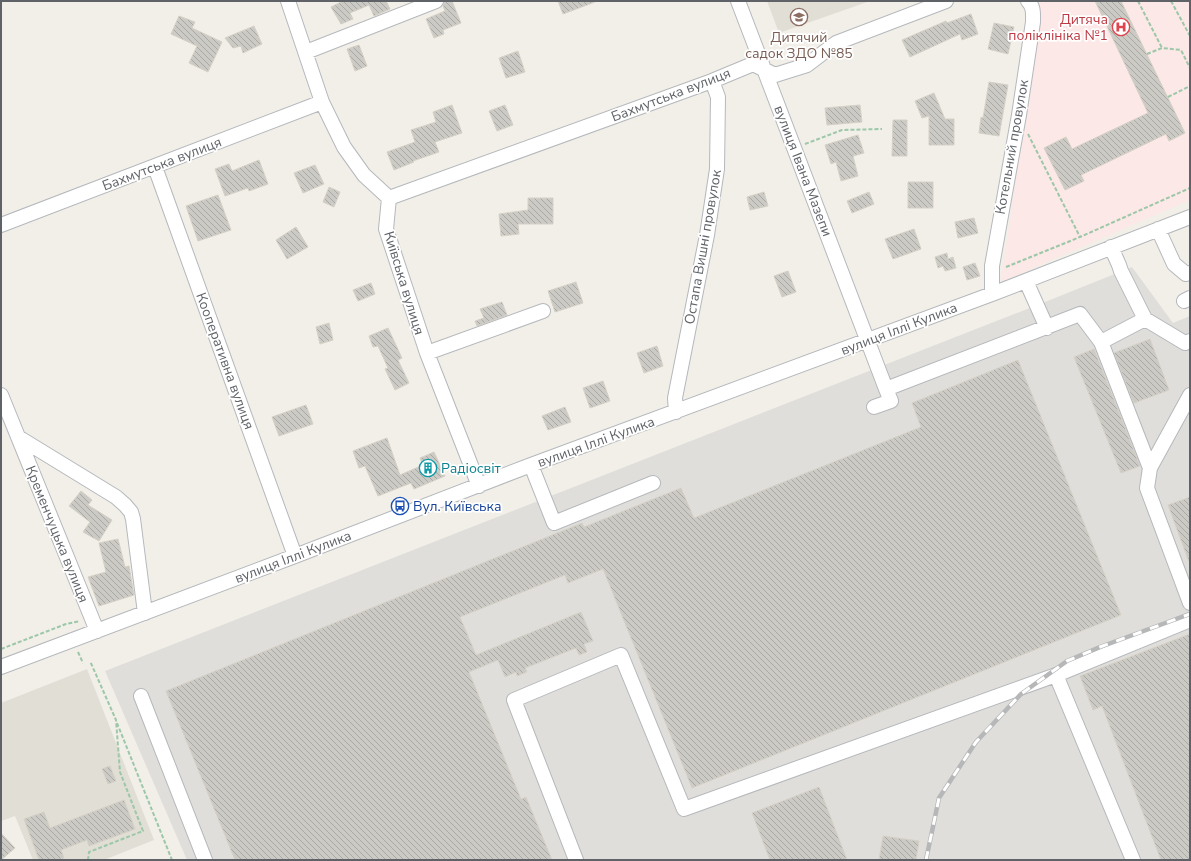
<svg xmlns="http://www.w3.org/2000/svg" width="1191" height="861" viewBox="0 0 1191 861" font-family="'Nunito Sans',sans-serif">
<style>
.industrial{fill:#e0deda}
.education{fill:#e1ded6}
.medical{fill:#fce8e6}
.building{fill:url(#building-back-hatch);stroke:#d6d1c6}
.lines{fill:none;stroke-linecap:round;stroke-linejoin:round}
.minor-casing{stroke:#b5b8bc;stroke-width:16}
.path{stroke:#9cc7a9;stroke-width:2;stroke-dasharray:4 2;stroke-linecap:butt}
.minor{stroke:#fff;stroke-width:14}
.rail-casing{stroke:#b6b7b8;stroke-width:4.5}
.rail{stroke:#fff;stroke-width:3;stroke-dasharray:9;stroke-linecap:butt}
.labels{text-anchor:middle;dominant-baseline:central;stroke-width:3.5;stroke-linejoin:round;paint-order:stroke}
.health-label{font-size:14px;fill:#be3a42;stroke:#fff;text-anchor:end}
.education-label{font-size:14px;fill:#785e54;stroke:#fff}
.street-label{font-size:14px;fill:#5f6368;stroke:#fff}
.culture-label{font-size:14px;fill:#0d838f;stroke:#fff;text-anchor:start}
.transit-label{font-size:14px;fill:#164399;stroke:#fff;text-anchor:start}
</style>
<defs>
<pattern id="building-back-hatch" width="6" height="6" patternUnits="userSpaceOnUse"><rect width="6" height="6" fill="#cccac5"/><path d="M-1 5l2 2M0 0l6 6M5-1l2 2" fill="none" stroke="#a9a8a4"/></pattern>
</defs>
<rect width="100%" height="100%" fill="#f1efe8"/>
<path class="industrial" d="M 1132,267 L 1173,323 L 1190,316 L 1190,860 L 187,860 L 105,671 L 1045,302 Z"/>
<path class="education" d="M 767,1 L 870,1 L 779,33 Z
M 87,669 L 154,840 L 104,860 L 33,860 L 15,816 L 1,821 L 1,703 Z"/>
<path class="medical" d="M 1038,1 L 1190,1 L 1190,200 L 1001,282 L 1040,5 Z"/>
<path class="building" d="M 343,1 L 386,1 L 390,9 L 374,16 L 369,5 L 350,13 L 353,19 L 341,24 L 331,7 Z
M 444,1 L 452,1 L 461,23 L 443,30 L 444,34 L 434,38 L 426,19 L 445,11 L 443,6 Z
M 558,1 L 595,1 L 595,2 L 563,14 Z
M 1095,1 L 1121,1 L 1185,133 L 1169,141 L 1166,134 L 1081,175 L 1084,181 L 1065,190 L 1044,148 L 1066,137 L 1072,149 L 1148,113 Z
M 971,14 L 978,34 L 962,40 L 960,34 L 910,57 L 902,40 L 946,21 L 947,23 Z
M 179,16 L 195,22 L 192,28 L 222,42 L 208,72 L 189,63 L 197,46 L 171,34 Z
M 994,23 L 1014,27 L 1008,54 L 988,49 Z
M 254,26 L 262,44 L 243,53 L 241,46 L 233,48 L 225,38 Z
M 359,45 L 367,66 L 355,71 L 347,49 Z
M 518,51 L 525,72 L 506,78 L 499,58 Z
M 989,82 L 1008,85 L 999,136 L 979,133 L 981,117 L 983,118 Z
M 934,93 L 945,119 L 954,119 L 954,145 L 929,145 L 929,116 L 922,118 L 915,101 Z
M 452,105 L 462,133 L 435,142 L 439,152 L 413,161 L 414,162 L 394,170 L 387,152 L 415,142 L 411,130 L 436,122 L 433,112 Z
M 505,105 L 513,125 L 497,131 L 489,111 Z
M 860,105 L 862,122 L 827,125 L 825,108 Z
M 893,120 L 907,120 L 907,156 L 892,156 Z
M 858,135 L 864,153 L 853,156 L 858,176 L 841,181 L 836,162 L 831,164 L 825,145 Z
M 259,160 L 268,184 L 249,191 L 248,188 L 225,196 L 215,169 L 229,164 L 232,171 Z
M 315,165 L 324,184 L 303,193 L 294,173 Z
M 908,182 L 933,182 L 933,208 L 908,208 Z
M 329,187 L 340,192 L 334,207 L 323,202 Z
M 764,192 L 768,206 L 750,210 L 747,197 Z
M 869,192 L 874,204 L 852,213 L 847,201 Z
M 218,195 L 231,230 L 198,241 L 186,206 Z
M 528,198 L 553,198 L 553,224 L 518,224 L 519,234 L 501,236 L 499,214 L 528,210 Z
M 974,218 L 978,233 L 958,238 L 955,222 Z
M 296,227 L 308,247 L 287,259 L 276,240 Z
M 914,229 L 921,249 L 893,259 L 885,239 Z
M 947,253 L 948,259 L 953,257 L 956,268 L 945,271 L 943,266 L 938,268 L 935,257 Z
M 975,263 L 980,276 L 967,280 L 963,267 Z
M 788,271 L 796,292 L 782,297 L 774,276 Z
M 576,282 L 583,303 L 555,312 L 548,291 Z
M 371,283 L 375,294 L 358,301 L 353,290 Z
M 502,302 L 507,315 L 477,326 L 475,321 L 484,318 L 480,309 Z
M 329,323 L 333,340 L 320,344 L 316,327 Z
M 388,328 L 402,358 L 398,360 L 409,383 L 395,390 L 385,369 L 388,368 L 378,346 L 373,347 L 369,336 Z
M 1150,339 L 1169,390 L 1134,403 L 1114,353 Z
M 657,346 L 663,366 L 644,373 L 637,353 Z
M 1094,349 L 1140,466 L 1121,473 L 1074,357 Z
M 1018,360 L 1121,615 L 692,788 L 603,569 L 568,583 L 565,575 L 460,617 L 476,655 L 581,612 L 593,641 L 584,644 L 587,652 L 579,655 L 576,648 L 525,668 L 527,672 L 517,676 L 516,672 L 505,677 L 498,660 L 469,672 L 521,799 L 526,797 L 552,860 L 235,860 L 166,691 L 582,523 L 584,527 L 681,488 L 694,518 L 921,427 L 912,403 Z
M 603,381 L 610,401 L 590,408 L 583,388 Z
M 306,405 L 313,424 L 279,436 L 272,417 Z
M 565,407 L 571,422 L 548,430 L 542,416 Z
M 387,438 L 400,475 L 423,465 L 420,458 L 434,452 L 445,476 L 414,489 L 411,483 L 378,496 L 365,466 L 359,468 L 353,451 Z
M 81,491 L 92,500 L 88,505 L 112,520 L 99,541 L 83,532 L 90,522 L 69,506 Z
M 1190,497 L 1190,561 L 1189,562 L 1168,505 Z
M 118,539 L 125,567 L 129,566 L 134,595 L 99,606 L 88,577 L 106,572 L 99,543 Z
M 1190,634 L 1190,860 L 1161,860 L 1102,706 L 1093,710 L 1080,676 Z
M 110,766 L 116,781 L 108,784 L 102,769 Z
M 819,787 L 847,860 L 770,860 L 752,813 Z
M 124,800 L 135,829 L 89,846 L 87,840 L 61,850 L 64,858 L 58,860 L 39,860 L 24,819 L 44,812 L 50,828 Z
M 1,833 L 15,848 L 1,860 Z
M 883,836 L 919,841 L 916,860 L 879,860 Z"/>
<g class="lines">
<defs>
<path id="minor" d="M 288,1 L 322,102 L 344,147 L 364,175 L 389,198 L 386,229 L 427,353 L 479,486
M 738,1 L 886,389 L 1080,314 L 1101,342 L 1150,468
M 306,52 L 436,1
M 155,167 L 295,556
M 389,198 L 712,81 L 753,64 L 775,75 L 807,65 L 836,43 L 946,1
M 1,225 L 322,102
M 1158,229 L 1174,264 L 1186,274 L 1190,273
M 1111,247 L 1119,265 L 1121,271 L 1145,319
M 1026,281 L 1047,328
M 992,294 L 992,266 L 1019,115 L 1033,22 C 1033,14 1034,7 1028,1
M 1184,301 L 1190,298
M 1101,342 L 1145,319 L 1185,343 L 1190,341
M 427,353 L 543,311
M 1,395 L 97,631
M 1190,395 L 1150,468 L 1147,488 L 1190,603
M 874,407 L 891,401 L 886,389
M 676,412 L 675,398 L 707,235 L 717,169 L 718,97 L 712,81
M 18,437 L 116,497 L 125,505 L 131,512 L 133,519 L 145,613
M 531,465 L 554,523 L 653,483
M 1,667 L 295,556 L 531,465 L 992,294 L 1190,217
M 141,696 L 205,860
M 576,860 L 514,700 L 621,655 L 684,809 L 1056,675
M 1133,860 L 1056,675 L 1190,620"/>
</defs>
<use href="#minor" class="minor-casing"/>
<path class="path" d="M 1138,1 L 1162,48
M 1171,1 L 1190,36
M 1147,54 L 1162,48 L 1181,50 L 1190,68
M 1168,97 L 1190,86
M 1028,134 L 1080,237
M 805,144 L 842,130 L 882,129
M 1006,267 L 1080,237 L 1190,188
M 1,649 L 66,624 L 80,621
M 78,652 L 83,663
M 117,723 L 172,860
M 88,860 L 89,852 L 143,831 L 120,772 L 116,720 L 90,661"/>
<use href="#minor" class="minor"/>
<defs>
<path id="rail" d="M 926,860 L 939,798 L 976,742 L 1021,694 L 1067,661 L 1100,647 L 1190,614"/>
</defs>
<use href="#rail" class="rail-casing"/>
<use href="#rail" class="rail"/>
</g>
<defs>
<symbol id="school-ring" viewBox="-11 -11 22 22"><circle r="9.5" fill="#fff" stroke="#8d6e63" stroke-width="1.5"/><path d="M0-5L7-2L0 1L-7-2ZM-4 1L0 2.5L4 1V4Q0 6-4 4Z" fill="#8d6e63"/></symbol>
<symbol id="hospital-ring" viewBox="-11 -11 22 22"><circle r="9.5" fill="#fff" stroke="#e0444e" stroke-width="1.5"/><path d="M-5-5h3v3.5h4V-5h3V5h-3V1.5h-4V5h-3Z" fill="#e0444e"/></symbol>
<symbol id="building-ring" viewBox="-11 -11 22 22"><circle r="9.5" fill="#fff" stroke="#0f9aa8" stroke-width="1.5"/><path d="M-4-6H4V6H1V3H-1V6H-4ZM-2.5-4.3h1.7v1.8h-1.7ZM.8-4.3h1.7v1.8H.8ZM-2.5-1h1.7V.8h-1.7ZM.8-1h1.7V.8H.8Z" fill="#0f9aa8"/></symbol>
<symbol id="bus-ring" viewBox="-11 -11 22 22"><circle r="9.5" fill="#fff" stroke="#1a4fb4" stroke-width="1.5"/><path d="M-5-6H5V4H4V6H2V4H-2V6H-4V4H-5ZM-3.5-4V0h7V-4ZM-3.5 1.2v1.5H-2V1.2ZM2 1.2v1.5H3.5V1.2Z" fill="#1a4fb4"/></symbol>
</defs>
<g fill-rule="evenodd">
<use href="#school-ring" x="789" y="7" width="20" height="20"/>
<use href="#hospital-ring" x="1111" y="17" width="20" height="20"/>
<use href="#building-ring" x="418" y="458" width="20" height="20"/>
<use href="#bus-ring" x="390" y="496" width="20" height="20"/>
</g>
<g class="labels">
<g class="health-label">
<text x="1108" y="19">Дитяча<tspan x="1108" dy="16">поліклініка №1</tspan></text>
</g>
<g class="education-label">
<text x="799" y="37">Дитячий<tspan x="799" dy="16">садок ЗДО №85</tspan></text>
</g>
<g class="street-label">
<text transform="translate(671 95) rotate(-21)">Бахмутська вулиця</text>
<text transform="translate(1012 147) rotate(-80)">Котельний провулок</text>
<text transform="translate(162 164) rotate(-21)">Бахмутська вулиця</text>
<text transform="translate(803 171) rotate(69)">вулиця Івана Мазепи</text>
<text transform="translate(703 247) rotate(-80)">Остапа Вишні провулок</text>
<text transform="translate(404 283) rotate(73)">Київська вулиця</text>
<text transform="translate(899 329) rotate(-21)">вулиця Іллі Кулика</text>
<text transform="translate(225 361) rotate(70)">Кооперативна вулиця</text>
<text transform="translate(596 442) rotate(-20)">вулиця Іллі Кулика</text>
<text transform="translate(57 534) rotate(68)">Кременчуцька вулиця</text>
<text transform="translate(293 557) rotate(-21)">вулиця Іллі Кулика</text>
</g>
<g class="culture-label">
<text x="441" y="468">Радіосвіт</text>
</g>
<g class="transit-label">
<text x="413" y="506">Вул. Київська</text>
</g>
</g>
<rect width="1191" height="861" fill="none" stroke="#5f6368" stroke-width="4"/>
</svg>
